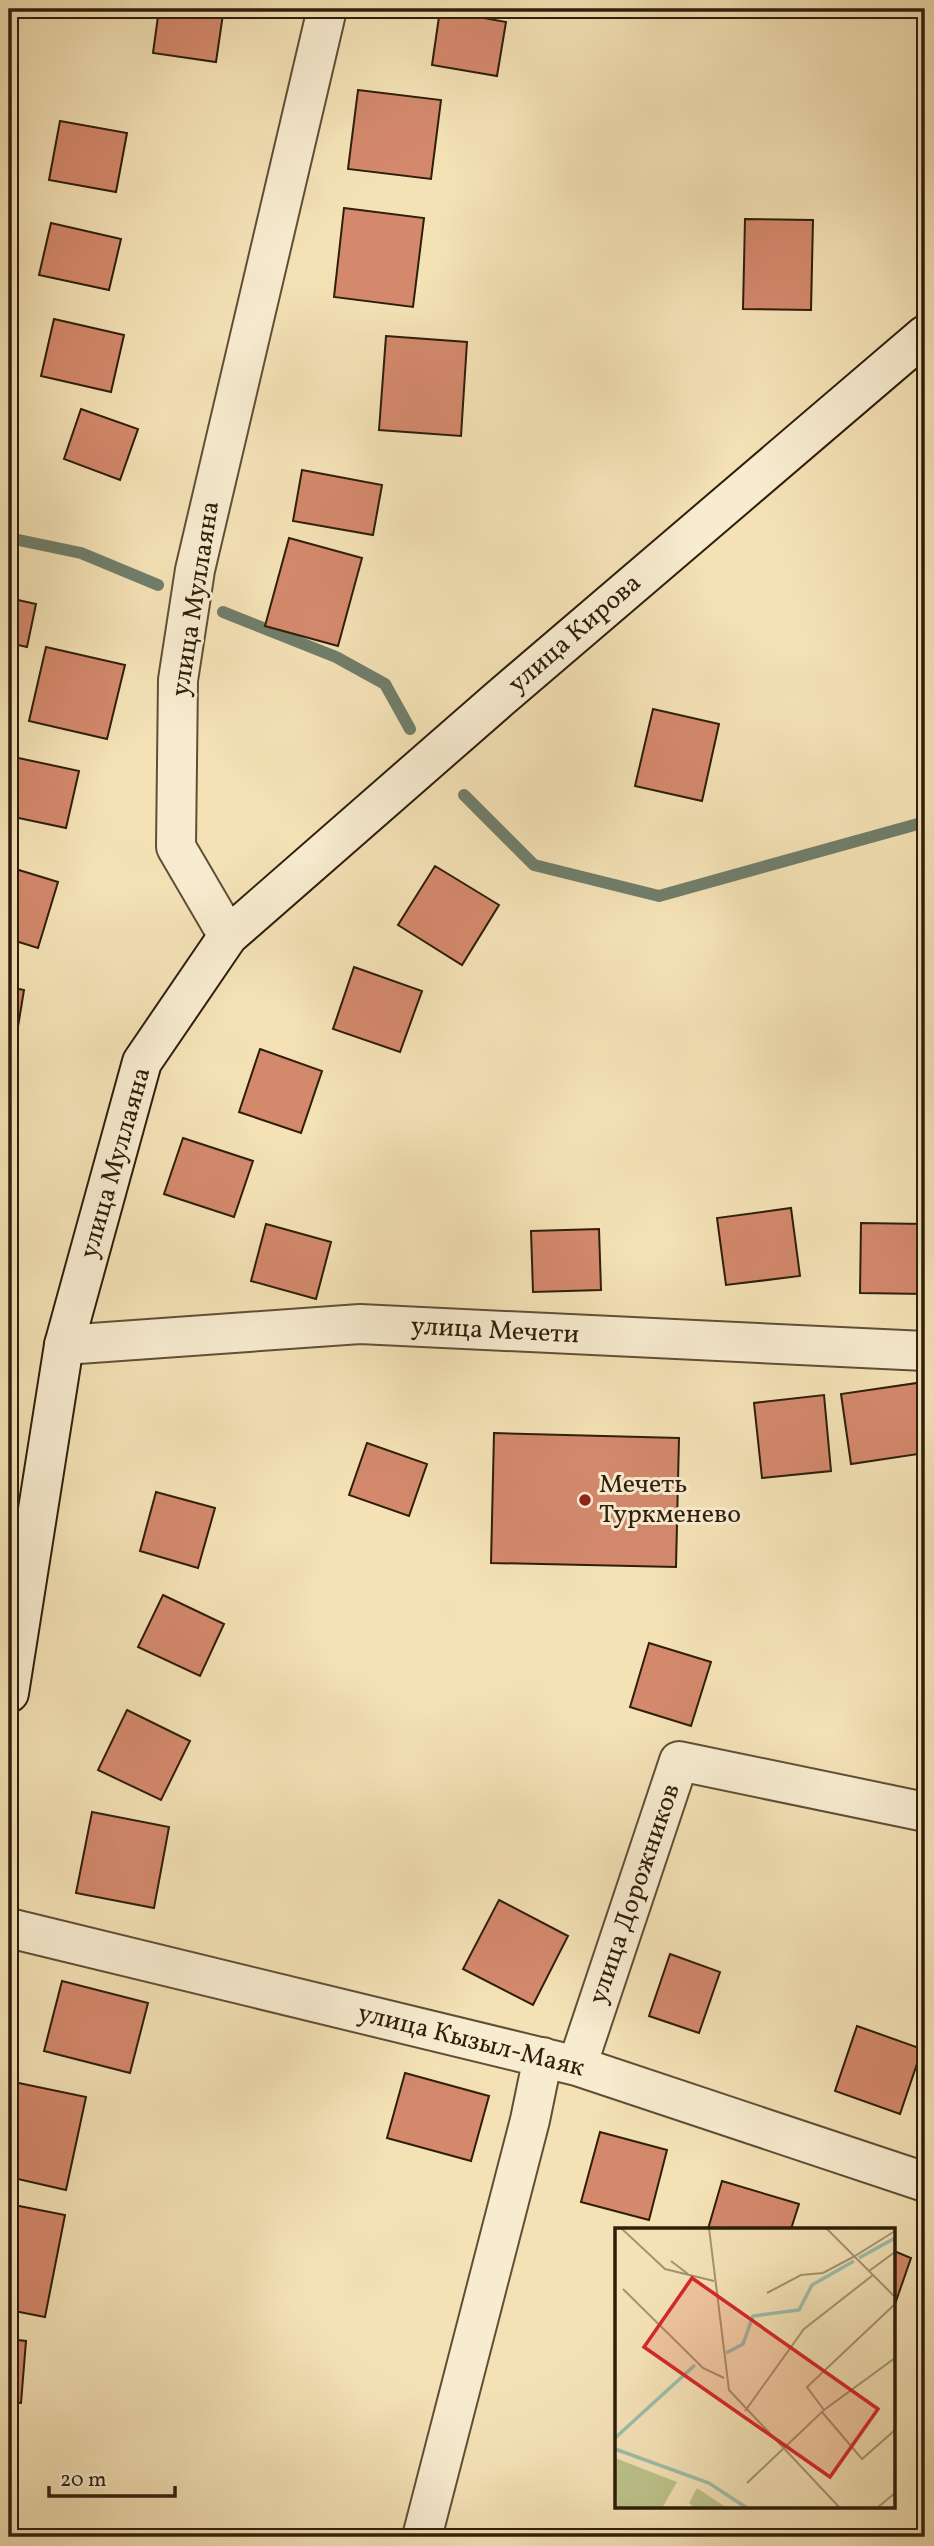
<svg xmlns="http://www.w3.org/2000/svg" width="934" height="2546" viewBox="0 0 934 2546" font-family="Vollkorn,serif">
<style>
.lines{fill:none;stroke-linecap:round;stroke-linejoin:round}
.stream{stroke:#707e6b;stroke-width:12}
.building{fill:#d4896d;stroke:#2e1e0a;stroke-width:2}
.minor-casing{stroke:#604f35;stroke-width:42}
.secondary-casing{stroke:#2e1e0a;stroke-width:42}
.minor{stroke:#f8ecd0;stroke-width:38}
.secondary{stroke:#f8ecd0;stroke-width:38}
.poi-dot{fill:#8f2418;stroke:#f8ecd0;stroke-width:2.5}
.labels{text-anchor:middle;dominant-baseline:central;stroke-width:6;stroke-linejoin:round;paint-order:stroke}
.street-label{font-size:26px;fill:#2e1e0a;stroke:#f8ecd0}
.poi-label{font-size:26px;fill:#2e1e0a;stroke:#f8ecd0;text-anchor:start}
.inset-river{fill:none;stroke:#9cbeab;stroke-width:3.5}
.inset-road{fill:none;stroke:#a59471;stroke-width:2}
.view{fill:#d62828;fill-opacity:0.15;stroke:#d62828;stroke-width:3.5}
.inset-edge{fill:none;stroke:#2e1e0a;stroke-width:3.5}
</style>
<rect width="100%" height="100%" fill="#f4e2b6"/>
<filter id="stains"><feTurbulence type="fractalNoise" baseFrequency=".00286" numOctaves="4"/><feColorMatrix values="0 0 0 0 .2 0 0 0 0 .09 0 0 0 0 .02 0 0 0 .5 -.17"/></filter>
<radialGradient id="worn" r=".72"><stop offset=".6" stop-color="#630" stop-opacity="0"/><stop offset="1" stop-color="#630" stop-opacity=".3"/></radialGradient>
<g class="lines">
<path class="stream" d="M 9,538 L 81,553 L 158,585
M 223,612 L 336,657 L 385,684 L 410,729
M 464,795 L 534,865 L 659,896 L 925,822"/>
</g>
<path class="building" d="M 159,9 L 188,9 L 223,14 L 216,62 L 153,53 Z
M 440,10 L 506,22 L 497,76 L 432,65 Z
M 358,90 L 441,100 L 431,179 L 348,169 Z
M 60,121 L 127,133 L 116,192 L 49,180 Z
M 344,208 L 424,218 L 413,307 L 334,297 Z
M 745,219 L 813,220 L 811,310 L 743,309 Z
M 51,223 L 121,239 L 109,290 L 39,275 Z
M 54,319 L 124,335 L 111,392 L 41,376 Z
M 386,336 L 467,342 L 461,436 L 379,430 Z
M 81,409 L 138,429 L 120,480 L 64,459 Z
M 302,470 L 382,485 L 373,535 L 293,521 Z
M 289,538 L 362,558 L 338,646 L 265,626 Z
M 9,598 L 36,604 L 27,647 L 9,643 Z
M 46,647 L 125,665 L 107,739 L 29,721 Z
M 653,709 L 719,724 L 702,801 L 635,786 Z
M 9,756 L 79,771 L 66,828 L 9,816 Z
M 435,866 L 499,905 L 462,965 L 398,925 Z
M 9,867 L 58,882 L 38,948 L 9,939 Z
M 354,967 L 422,991 L 400,1052 L 333,1029 Z
M 9,987 L 24,990 L 13,1057 L 9,1056 Z
M 260,1049 L 322,1071 L 301,1133 L 239,1112 Z
M 183,1138 L 253,1161 L 234,1217 L 164,1194 Z
M 791,1208 L 800,1276 L 726,1285 L 717,1218 Z
M 861,1223 L 925,1224 L 925,1294 L 860,1293 Z
M 266,1224 L 331,1242 L 316,1299 L 251,1281 Z
M 599,1229 L 601,1290 L 533,1292 L 531,1231 Z
M 917,1383 L 925,1453 L 851,1464 L 841,1394 Z
M 824,1395 L 831,1471 L 762,1478 L 754,1403 Z
M 494,1433 L 679,1438 L 676,1567 L 491,1563 Z
M 367,1443 L 427,1464 L 409,1516 L 349,1495 Z
M 156,1492 L 215,1508 L 198,1568 L 140,1551 Z
M 163,1595 L 224,1624 L 200,1676 L 138,1647 Z
M 649,1643 L 711,1662 L 691,1726 L 630,1707 Z
M 127,1710 L 190,1741 L 161,1800 L 98,1770 Z
M 92,1812 L 169,1827 L 154,1908 L 76,1893 Z
M 499,1900 L 568,1936 L 533,2005 L 463,1969 Z
M 670,1954 L 720,1972 L 699,2033 L 649,2016 Z
M 62,1981 L 148,2003 L 130,2073 L 44,2051 Z
M 857,2026 L 922,2049 L 900,2114 L 835,2091 Z
M 405,2073 L 489,2096 L 471,2161 L 387,2138 Z
M 9,2081 L 86,2097 L 66,2190 L 9,2177 Z
M 600,2132 L 667,2150 L 649,2220 L 581,2202 Z
M 722,2181 L 799,2204 L 791,2229 L 708,2229 Z
M 9,2204 L 65,2215 L 45,2317 L 9,2310 Z
M 894,2251 L 911,2258 L 894,2307 Z
M 9,2339 L 26,2341 L 21,2403 L 9,2402 Z"/>
<g class="lines">
<defs>
<path id="minor" d="M 228,936 L 176,847 L 178,680 L 195,570 L 327,9
M 64,1345 L 360,1324 L 925,1351
M 9,1928 L 577,2066 L 925,2182
M 577,2066 L 679,1761 L 925,1812
M 422,2537 L 530,2120 L 543,2057"/>
<path id="secondary" d="M 9,1693 L 64,1345 L 142,1062 L 228,936 L 498,700 L 925,335"/>
</defs>
<use href="#minor" class="minor-casing"/>
<use href="#secondary" class="secondary-casing"/>
<use href="#minor" class="minor"/>
<use href="#secondary" class="secondary"/>
</g>
<circle class="poi-dot" cx="585" cy="1500" r="7"/>
<g class="labels">
<g class="street-label">
<text transform="translate(196 599) rotate(-81)">улица Муллаяна</text>
<text transform="translate(575 634) rotate(-41)">улица Кирова</text>
<text transform="translate(116 1163) rotate(-74)">улица Муллаяна</text>
<text transform="translate(495 1331) rotate(3)">улица Мечети</text>
<text transform="translate(635 1894) rotate(-71)">улица Дорожников</text>
<text transform="translate(471 2041) rotate(14)">улица Кызыл-Маяк</text>
</g>
<g class="poi-label">
<text x="599" y="1485">Мечеть<tspan x="599" dy="30">Туркменево</tspan></text>
</g>
</g>
<g transform="translate(615 2228)">
<rect width="280" height="280" fill="#f4e2b6"/>
<path d="M 0,230 L 62,254 L 47,280 L 0,280 ZM 82,260 L 109,278 L 122,280 L 80,280 L 74,275 Z" fill="#bdc38c"/>
<path class="inset-river" d="M 244,30 L 280,10M 111,125 L 128,116 L 138,88 L 184,82 L 197,57 L 239,33M 0,210 L 80,137M 0,221 L 94,255 L 132,280"/>
<path class="inset-road" d="M 6,0 L 50,41 L 99,53M 94,0 L 114,162 L 225,280M 211,0 L 280,69M 240,28 L 280,3M 56,33 L 73,46M 254,43 L 280,24M 8,61 L 88,140 L 109,150M 152,65 L 186,47 L 208,45 L 240,28M 209,182 L 192,159 L 280,76M 130,183 L 189,101 L 258,47M 207,184 L 247,231 L 280,202M 132,255 L 209,182 L 280,130M 262,280 L 280,265"/>
<path class="view" d="M 77,50 L 263,181 L 215,249 L 29,119 Z"/>
<rect width="280" height="280" class="inset-edge"/>
</g>
<rect width="934" height="2546" fill="none" stroke="#f4e2b6" stroke-width="35"/>
<rect x="10" y="10" width="913" height="2525" fill="none" stroke="#2e1e0a" stroke-width="3.5"/>
<rect x="18" y="18" width="899" height="2511" fill="none" stroke="#2e1e0a" stroke-width="2"/>
<path d="M49 2486v10h126v-10" fill="none" stroke="#2e1e0a" stroke-width="3.5"/>
<text x="60" y="2486" font-size="21" fill="#2e1e0a" stroke="#f8ecd0" stroke-width="5" paint-order="stroke">20 m</text>
<rect width="100%" height="100%" filter="url(#stains)"/>
<rect width="100%" height="100%" fill="url(#worn)"/>
</svg>
